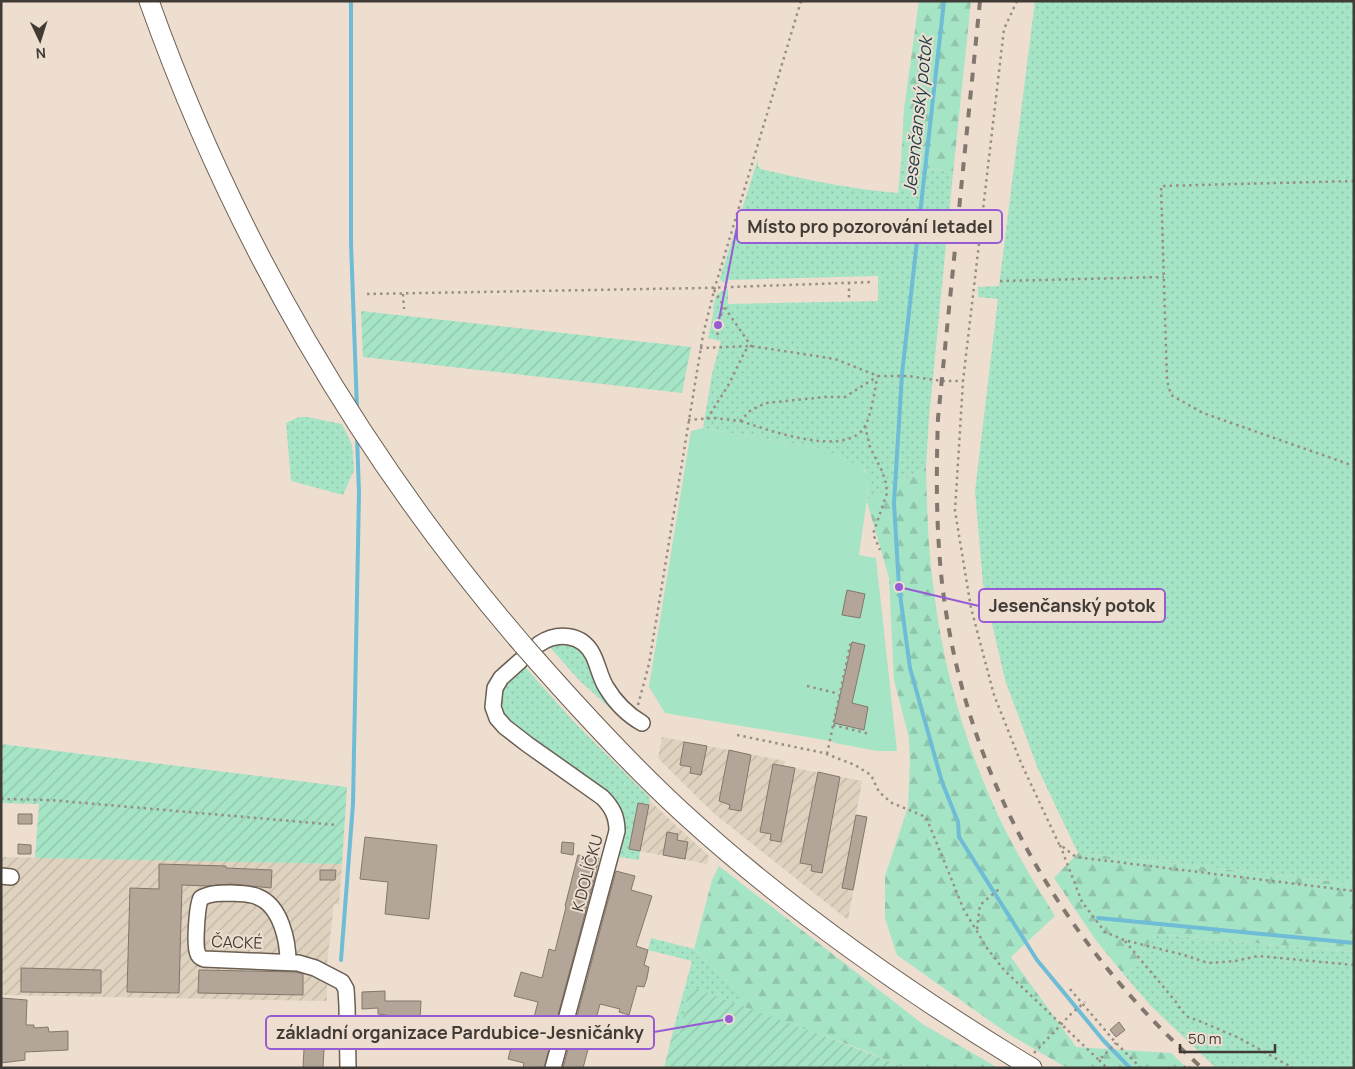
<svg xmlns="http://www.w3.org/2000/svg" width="1355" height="1069" viewBox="0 0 1355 1069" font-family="Manrope,sans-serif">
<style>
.industrial{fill:url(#industrial-furrows)}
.grass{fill:url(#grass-dots)}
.forest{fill:url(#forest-firs)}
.garden{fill:url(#garden-furrows)}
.pitch{fill:#a6e4c6}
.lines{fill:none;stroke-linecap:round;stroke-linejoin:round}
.stream{stroke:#6ebcd6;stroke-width:4}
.building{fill:#b3a598;stroke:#84776a}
.minor-casing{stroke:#6b5f53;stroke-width:18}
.major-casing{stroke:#6b5f53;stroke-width:21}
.path{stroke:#998e85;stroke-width:2.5;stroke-dasharray:2.5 4;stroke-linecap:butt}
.minor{stroke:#fff;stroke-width:15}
.major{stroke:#fff;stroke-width:19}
.rail{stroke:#81776f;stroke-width:4;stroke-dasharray:9 9;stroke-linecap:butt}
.major-bridge-casing{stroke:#6b5f53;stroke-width:21;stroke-linecap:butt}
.major-bridge{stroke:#fff;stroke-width:19}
.labels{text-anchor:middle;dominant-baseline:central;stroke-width:4;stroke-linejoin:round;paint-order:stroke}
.street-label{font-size:16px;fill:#413b36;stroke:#edded0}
.water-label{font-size:18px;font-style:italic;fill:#193e49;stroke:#edded0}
.leader{fill:none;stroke:#975cd3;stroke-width:2}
.callout-dot{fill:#975cd3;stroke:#edded0;stroke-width:2}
.callout{fill:#edded0;stroke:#975cd3;stroke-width:2}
.callout-label{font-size:18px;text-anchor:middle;font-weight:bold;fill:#413b36}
</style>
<defs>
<pattern id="industrial-furrows" width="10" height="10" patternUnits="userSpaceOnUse" patternTransform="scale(1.25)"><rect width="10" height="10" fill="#dfd2bf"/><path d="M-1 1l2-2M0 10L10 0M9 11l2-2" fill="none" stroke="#c1b5a5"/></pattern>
<pattern id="grass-dots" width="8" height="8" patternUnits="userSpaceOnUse" patternTransform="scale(1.25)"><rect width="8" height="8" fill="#a6e4c6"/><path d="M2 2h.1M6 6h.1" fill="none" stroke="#90c4ab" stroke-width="1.8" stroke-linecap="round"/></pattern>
<pattern id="forest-firs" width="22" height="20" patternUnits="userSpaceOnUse" patternTransform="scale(1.25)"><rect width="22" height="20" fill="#a6e4c6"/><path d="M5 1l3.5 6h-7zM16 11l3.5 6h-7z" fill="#90c4ab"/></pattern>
<pattern id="garden-furrows" width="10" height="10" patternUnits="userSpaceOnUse" patternTransform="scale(1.25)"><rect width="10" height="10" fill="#a6e4c6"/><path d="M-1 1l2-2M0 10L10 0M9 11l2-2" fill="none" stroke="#90c4ab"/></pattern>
</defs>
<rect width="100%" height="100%" fill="#edded0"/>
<path class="industrial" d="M 662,737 L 785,761 L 784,766 L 862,781 L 856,814 L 867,817 L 848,920 L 716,815 L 697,797 L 658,758 Z
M 640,792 L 709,856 L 707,864 L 629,849 Z
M 1,857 L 342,864 L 339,904 L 334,904 L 327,963 L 327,1001 L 1,995 Z"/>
<path class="grass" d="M 1035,1 L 1354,1 L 1354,884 L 1078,853 L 1038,769 L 1005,680 L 983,584 L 975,491 L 998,299 L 978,297 L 978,287 L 999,286 Z
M 758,159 L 758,166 L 761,169 C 807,180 851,189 898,193 L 901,162 L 953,173 L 929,418 L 926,467 L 867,502 L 869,484 L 865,470 L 824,449 L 703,428 L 712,374 L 721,341 L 708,338 L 714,309 L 713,309 C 715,297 716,292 728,289 L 728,304 L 878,301 L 878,276 L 728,280 L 728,284 L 721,281 L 720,278 Z
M 299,417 L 307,417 L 342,424 L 352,445 L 354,470 L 343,495 L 291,481 L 286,423 Z
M 560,643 L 571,645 L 584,654 L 601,693 L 612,710 L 579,680 L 549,646 Z
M 525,667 L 575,723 L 650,798 L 649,805 L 638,803 L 629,848 L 640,851 L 639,860 L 620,857 L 619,854 L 623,826 L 504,716 C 493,692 508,682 525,667 Z
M 1156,934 L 1354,952 L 1354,1068 L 1216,1068 L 1151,1006 L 1125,976 Z
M 651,938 L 694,949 L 739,993 L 739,1006 L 691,987 L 679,1034 L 673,1031 L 692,961 L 648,950 Z"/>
<path class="forest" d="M 919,1 L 971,1 L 953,173 L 901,162 L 904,109 Z
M 926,467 C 927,509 928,550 934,592 C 945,682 974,775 1018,854 C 1029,875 1043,896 1055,916 L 1011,957 L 1076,1047 L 1171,1053 L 1187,1068 L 1067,1068 L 1007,1033 L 897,955 L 885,918 L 885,876 L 908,807 L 910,761 L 909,738 L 894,680 L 889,578 L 867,502 Z
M 1078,853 L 1354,884 L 1354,952 L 1156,934 L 1125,976 L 1095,939 L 1054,878 Z
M 719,866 L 924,1025 L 998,1068 L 905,1068 L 858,1048 L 739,1006 L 739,993 L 694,949 L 712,880 Z"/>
<path class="garden" d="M 361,311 L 691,347 L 682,393 L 363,357 Z
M 1,744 L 347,787 L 342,864 L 35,858 L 39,804 L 1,803 Z
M 690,986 C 762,1015 835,1038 905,1068 L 664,1068 L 673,1031 L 679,1034 Z"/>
<path class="pitch" d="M 703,428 L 824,449 L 861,467 L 868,476 L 869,484 L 859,555 L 876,558 L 897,751 L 877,751 L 835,743 L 831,741 L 665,713 L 649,687 L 691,431 Z"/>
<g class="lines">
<path class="stream" d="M 351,1 L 351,243 L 357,409
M 944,1 L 902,374 L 894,503 L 899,587 L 910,668 L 942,782 L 958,822 L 959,837 L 1037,960 L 1103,1040 L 1130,1068
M 1098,918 L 1354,943
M 341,960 L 353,804 L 359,493 L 357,436"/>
</g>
<path class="building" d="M 847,590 L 865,594 L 860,618 L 842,615 Z
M 852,642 L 865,645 L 852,703 L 868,707 L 864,730 L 834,723 Z
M 684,742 L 707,746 L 701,775 L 690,773 L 691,767 L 680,765 Z
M 729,750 L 751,755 L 741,811 L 729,809 L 730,805 L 719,801 Z
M 773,764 L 795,768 L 781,842 L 770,840 L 771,834 L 760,832 Z
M 818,772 L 840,777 L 822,873 L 811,871 L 812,865 L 800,863 Z
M 638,803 L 649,805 L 640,851 L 629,849 Z
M 18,814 L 32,814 L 32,824 L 18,824 Z
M 856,815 L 867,817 L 853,890 L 842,888 Z
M 667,832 L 678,834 L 677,840 L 688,842 L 685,859 L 663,855 Z
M 365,837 L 437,845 L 429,919 L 385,914 L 388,882 L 360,879 Z
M 562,842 L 574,843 L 573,855 L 561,853 Z
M 18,844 L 31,845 L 31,854 L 18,854 Z
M 578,855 L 599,858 L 595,876 L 544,1068 L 523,1068 L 524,1063 L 508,1059 L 512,1044 L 526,1048 L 538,1002 L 514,996 L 521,972 L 542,978 L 549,949 L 555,951 L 566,907 L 565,906 Z
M 159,864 L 226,866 L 226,868 L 272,870 L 271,888 L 231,884 L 207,886 L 182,885 L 179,993 L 127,992 L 130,888 L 159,889 Z
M 320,870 L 336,870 L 335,880 L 320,880 Z
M 616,871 L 635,876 L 631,890 L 652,896 L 636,946 L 648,950 L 644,965 L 649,967 L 647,978 L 644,987 L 637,986 L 629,1015 L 619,1012 L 620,1009 L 600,1004 L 583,1068 L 563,1068 Z
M 21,968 L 101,970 L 101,993 L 21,992 Z
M 199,970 L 296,972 L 303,974 L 303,995 L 198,993 Z
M 385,991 L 385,1001 L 421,1001 L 420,1020 L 378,1014 L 378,1008 L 362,1009 L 362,992 Z
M 1,998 L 27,1000 L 26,1025 L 34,1025 L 34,1028 L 48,1027 L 49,1032 L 68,1031 L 68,1050 L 25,1052 L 25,1060 L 1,1063 Z
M 1119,1022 L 1125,1030 L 1116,1037 L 1110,1030 Z
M 304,1049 L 324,1049 L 323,1068 L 303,1068 Z"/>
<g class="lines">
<defs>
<path id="minor" d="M 539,644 C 557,632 582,633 593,655 C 598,665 600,677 606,687 C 615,702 628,715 642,723
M 520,661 L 501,678 L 495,688 L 493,707 L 497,718 L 505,727 L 527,744 L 602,797 C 612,807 617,816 617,831 L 553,1068
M 1,876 L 11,877
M 288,962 C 288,941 281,906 258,897 C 250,893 240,894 231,893 C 220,893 210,893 201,898 C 197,905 194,947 198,954 C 199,957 201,958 204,959 L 298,963 L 315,968 L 342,982 L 346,989 L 347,1006 L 348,1068"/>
<path id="major" d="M 149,1 C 233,237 360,456 523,645
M 538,662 C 584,714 631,765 682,812 C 789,910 908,993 1032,1068"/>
</defs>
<use href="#minor" class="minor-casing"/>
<use href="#major" class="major-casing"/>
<path class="path" d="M 1017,1 L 1004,29 L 963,381 L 955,511 L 971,608 L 994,695 L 1021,763 L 1059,844 L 1076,857 L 1354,891
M 1354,181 L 1161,186 L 1167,380 L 1171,395 L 1203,413 L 1354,466
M 1000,281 L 1164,277
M 849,282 L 849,299
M 714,290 L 723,305 L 717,337
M 367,294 L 703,288 L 872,282
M 403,294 L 404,309
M 700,348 L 751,346 L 835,359 L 878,376 L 908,376 L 942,381 L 963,381
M 707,419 L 729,384 L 745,351 L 751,346 L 723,305
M 688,420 L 714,418 L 740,421 L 751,410 L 766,403 L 825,397 L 845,397 L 878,376
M 741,421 C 768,430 847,459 865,426 C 871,416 875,390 877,378
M 865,426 L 870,447 L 882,471 L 886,483 L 887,493 L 873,534 L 880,550
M 807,686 L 836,693
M 638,705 L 649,664 L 703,335 L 715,287 L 801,1
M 833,725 L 870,734
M 737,735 L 824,753 L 855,765 L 871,775 L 879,792 L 892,803 L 926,817 L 964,910 L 987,948 L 1004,970 L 1099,1060 L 1116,1043
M 827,754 L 851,641
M 1,799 L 50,800 L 337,825
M 1060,845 L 1082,902 L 1105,932 L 1124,940 L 1184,955 L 1208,963 L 1235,961 L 1258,956 L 1354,965
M 977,929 L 980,905 L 999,889
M 1125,941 L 1176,1002 L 1181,1010 L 1188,1017 L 1202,1022 L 1239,1038 L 1293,1068
M 1070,989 L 1116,1043 L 1141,1068
M 1034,1053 L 1071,1014 L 1085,1002
M 1099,1060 L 1107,1068
M 1184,1068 L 1187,1065 L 1190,1068"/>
<use href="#minor" class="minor"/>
<use href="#major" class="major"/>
<path class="rail" d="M 980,1 L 938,418 C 936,476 936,534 943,591 C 967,779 1062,942 1202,1068"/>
<defs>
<path id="major-bridge" d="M 523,645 L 538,662"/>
</defs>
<use href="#major-bridge" class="major-bridge-casing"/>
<use href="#major-bridge" class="major-bridge"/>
</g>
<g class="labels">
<g class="street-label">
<text transform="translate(587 873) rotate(-75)">K DOLÍČKU</text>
<text transform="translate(237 942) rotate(2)">ČACKÉ</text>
</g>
<g class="water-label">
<text transform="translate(917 116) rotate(-84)">Jesenčanský potok</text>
</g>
</g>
<path class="leader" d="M718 325L737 227M899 587L979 606M729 1019L654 1032"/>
<g class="callout-dot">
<circle cx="718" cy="325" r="5"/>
<circle cx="899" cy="587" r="5"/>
<circle cx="729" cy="1019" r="5"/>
</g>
<g class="callout">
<rect x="737" y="210" width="265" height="33" rx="5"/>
<rect x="979" y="589" width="186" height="33" rx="5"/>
<rect x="266" y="1016" width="388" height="33" rx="5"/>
</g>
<g class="callout-label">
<text x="870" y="233">Místo pro pozorování letadel</text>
<text x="1072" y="612">Jesenčanský potok</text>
<text x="460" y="1039">základní organizace Pardubice-Jesničánky</text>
</g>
<rect width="1355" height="1069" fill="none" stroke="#413b36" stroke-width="5"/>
<g transform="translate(40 40) rotate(176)" stroke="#edded0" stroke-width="4" paint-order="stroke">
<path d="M0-4L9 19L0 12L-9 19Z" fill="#413b36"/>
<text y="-8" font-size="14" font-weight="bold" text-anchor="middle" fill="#413b36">N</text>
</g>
<path d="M1180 1044v8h95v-8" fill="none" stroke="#413b36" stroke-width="2.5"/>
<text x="1188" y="1044" font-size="15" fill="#413b36" stroke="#edded0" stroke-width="4" paint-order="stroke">50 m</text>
</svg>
